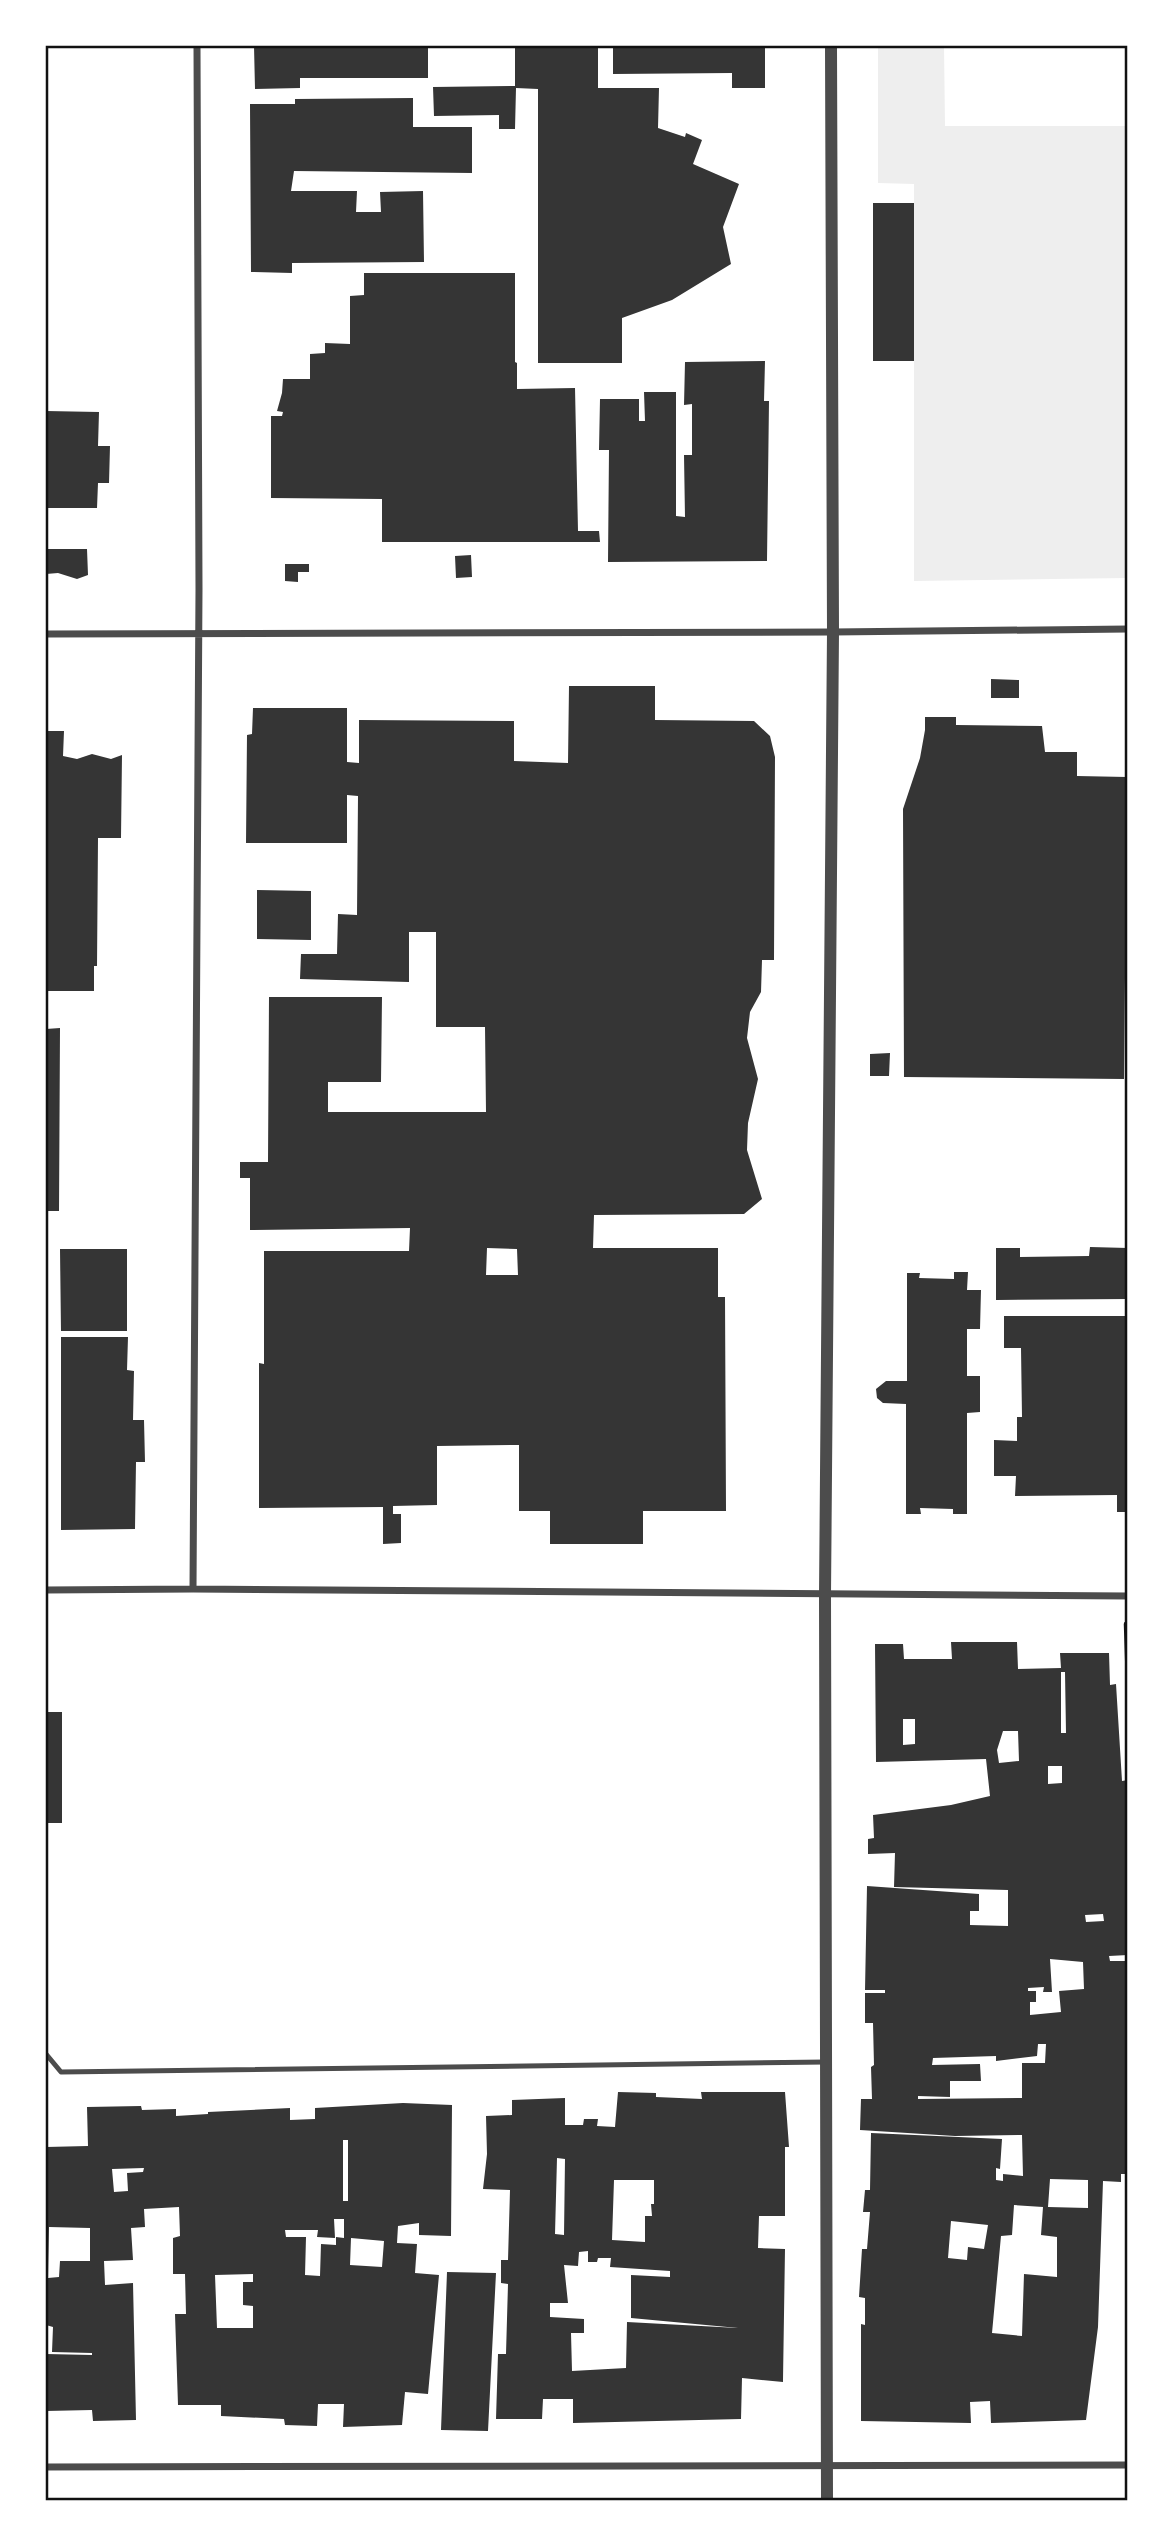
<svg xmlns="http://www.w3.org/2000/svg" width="1173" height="2546" viewBox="0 0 1173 2546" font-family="'Asap Condensed',sans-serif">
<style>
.green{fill:#eee}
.building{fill:#353535;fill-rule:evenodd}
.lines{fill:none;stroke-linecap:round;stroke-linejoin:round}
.path{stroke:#111;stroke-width:4.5}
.service{stroke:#4c4c4c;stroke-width:5}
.minor{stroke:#4c4c4c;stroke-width:7}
.tertiary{stroke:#4c4c4c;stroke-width:12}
.neatline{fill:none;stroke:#111;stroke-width:2.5}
</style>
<rect width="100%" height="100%" fill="#fff"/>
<path class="green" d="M 878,46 L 944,46 L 945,126 L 1127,126 L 1127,578 L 914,581 L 914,184 L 878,183 Z"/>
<path class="building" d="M 254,46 L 428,46 L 428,78 L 300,78 L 300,88 L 255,89 Z
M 515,46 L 598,46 L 598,88 L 659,88 L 658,128 L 685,137 L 686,133 L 702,140 L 693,164 L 739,184 L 723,227 L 731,264 L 672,300 L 622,318 L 622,363 L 538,363 L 538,89 L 516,88 L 515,129 L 499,129 L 499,115 L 434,116 L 433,87 L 515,86 Z
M 613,46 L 765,46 L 765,88 L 732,88 L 732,73 L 613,74 Z
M 413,98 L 413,127 L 472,127 L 472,173 L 294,171 L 291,191 L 357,191 L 356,212 L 381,212 L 380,192 L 423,191 L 424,262 L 292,263 L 292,273 L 251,272 L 250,104 L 295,104 L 295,99 Z
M 873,203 L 914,203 L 914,361 L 873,361 Z
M 364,273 L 515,273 L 515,362 L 517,363 L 517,389 L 575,388 L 578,531 L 599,531 L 600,542 L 382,542 L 382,499 L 271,498 L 271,416 L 282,416 L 283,412 L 277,411 L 282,393 L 283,379 L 310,379 L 310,354 L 325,353 L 325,343 L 350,344 L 350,296 L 364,295 Z
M 765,361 L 764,401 L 769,401 L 767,561 L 608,562 L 609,450 L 599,450 L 600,399 L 639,399 L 639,421 L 645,421 L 644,392 L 676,392 L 676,516 L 685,517 L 684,455 L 692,455 L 692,404 L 684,405 L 685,362 Z
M 46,411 L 99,412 L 98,446 L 110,446 L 109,483 L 98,483 L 97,508 L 46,508 Z
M 46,549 L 87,549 L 88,575 L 77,579 L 58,573 L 46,574 Z
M 471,555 L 472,577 L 456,578 L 455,556 Z
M 285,564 L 309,564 L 309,572 L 298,572 L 298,582 L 285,581 Z
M 991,679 L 1019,680 L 1019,698 L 991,698 Z
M 569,686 L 655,686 L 655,720 L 754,721 L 770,736 L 775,757 L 774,960 L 762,960 L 761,992 L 750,1012 L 747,1038 L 758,1079 L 748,1123 L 747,1150 L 762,1199 L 744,1214 L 594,1215 L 593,1248 L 718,1248 L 718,1297 L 725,1297 L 726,1511 L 643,1511 L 643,1544 L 550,1544 L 550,1511 L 519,1511 L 519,1445 L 517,1445 L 437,1446 L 437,1505 L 393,1506 L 393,1514 L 401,1514 L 401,1543 L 383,1544 L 383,1507 L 259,1508 L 259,1363 L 264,1364 L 264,1251 L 409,1251 L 410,1228 L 250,1230 L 250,1178 L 240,1178 L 240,1162 L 268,1162 L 269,997 L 382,997 L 381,1082 L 328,1082 L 328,1112 L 486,1112 L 485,1027 L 436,1027 L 436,932 L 409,932 L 409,982 L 300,979 L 301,954 L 337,954 L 338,914 L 357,915 L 358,796 L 347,795 L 347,843 L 246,843 L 247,735 L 252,734 L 253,708 L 347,708 L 347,762 L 359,763 L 359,720 L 514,721 L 514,761 L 568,763 ZM 487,1248 L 517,1249 L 518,1275 L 486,1275 Z
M 925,717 L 956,717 L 956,725 L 1042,726 L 1045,752 L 1077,752 L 1077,776 L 1127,777 L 1124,1079 L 904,1077 L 903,809 L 920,758 L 925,730 Z
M 46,731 L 64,731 L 63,756 L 77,759 L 92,754 L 111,759 L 122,755 L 121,838 L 98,838 L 97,966 L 94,966 L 94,991 L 46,991 Z
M 257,890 L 311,891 L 311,940 L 257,939 Z
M 60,1028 L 59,1211 L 46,1211 L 46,1029 Z
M 890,1053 L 889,1076 L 870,1076 L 870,1054 Z
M 1090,1247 L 1128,1248 L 1128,1299 L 996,1300 L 996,1248 L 1020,1248 L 1020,1257 L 1089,1256 Z
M 60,1249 L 127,1249 L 127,1331 L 61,1331 Z
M 954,1272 L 968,1272 L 967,1290 L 981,1290 L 980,1329 L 967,1329 L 967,1376 L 980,1376 L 980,1412 L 967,1413 L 967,1514 L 953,1514 L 953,1509 L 920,1508 L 921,1514 L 906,1514 L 906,1404 L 883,1403 L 877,1398 L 876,1389 L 886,1381 L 907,1381 L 907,1273 L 920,1273 L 919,1278 L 954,1279 Z
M 1004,1316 L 1128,1316 L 1128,1512 L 1117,1512 L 1117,1495 L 1015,1496 L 1016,1476 L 994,1476 L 994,1440 L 1017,1441 L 1017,1417 L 1022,1417 L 1021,1348 L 1004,1348 Z
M 61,1337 L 128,1337 L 127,1370 L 134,1371 L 133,1420 L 144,1420 L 145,1462 L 136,1462 L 135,1529 L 61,1530 Z
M 951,1642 L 1017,1642 L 1018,1669 L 1061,1668 L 1060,1653 L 1109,1653 L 1110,1685 L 1116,1684 L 1122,1781 L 1128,1780 L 1128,1955 L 1109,1956 L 1110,1961 L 1128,1961 L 1128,2174 L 1121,2174 L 1121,2182 L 1103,2181 L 1098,2327 L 1086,2420 L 991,2423 L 990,2401 L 970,2402 L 971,2423 L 861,2421 L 861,2324 L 865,2325 L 865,2298 L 859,2297 L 862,2249 L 867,2249 L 870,2212 L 863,2212 L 865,2190 L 870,2190 L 871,2133 L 1002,2139 L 1000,2169 L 996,2168 L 996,2180 L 1003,2181 L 1003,2174 L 1023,2176 L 1022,2135 L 955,2136 L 860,2130 L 861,2099 L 872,2099 L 871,2067 L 874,2065 L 873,2023 L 865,2023 L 865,1993 L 885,1993 L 885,1990 L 865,1990 L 867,1886 L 979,1894 L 979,1911 L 970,1911 L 970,1925 L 1008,1926 L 1008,1890 L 894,1887 L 895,1853 L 868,1854 L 868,1839 L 874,1838 L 873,1815 L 951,1805 L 990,1796 L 986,1759 L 876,1762 L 875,1644 L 903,1644 L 904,1659 L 952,1659 ZM 1061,1672 L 1065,1672 L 1066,1733 L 1061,1733 ZM 903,1719 L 915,1719 L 915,1744 L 903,1745 ZM 1003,1731 L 1018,1731 L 1019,1761 L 999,1763 L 997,1750 ZM 1048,1766 L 1062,1766 L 1062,1783 L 1048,1784 ZM 1103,1914 L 1104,1921 L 1086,1922 L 1085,1915 ZM 1050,1959 L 1083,1962 L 1084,1989 L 1059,1991 L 1061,2012 L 1030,2015 L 1030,2002 L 1036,2002 L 1036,1991 L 1028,1991 L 1028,1988 L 1044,1987 L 1043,1992 L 1052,1992 ZM 1038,2044 L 1046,2044 L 1045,2063 L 1022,2063 L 1022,2098 L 918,2099 L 918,2096 L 950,2097 L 950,2081 L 981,2081 L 980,2064 L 932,2065 L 933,2058 L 996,2056 L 996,2061 L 1037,2056 ZM 1050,2179 L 1088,2180 L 1088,2208 L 1048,2207 ZM 1014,2205 L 1043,2207 L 1041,2235 L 1057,2237 L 1057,2277 L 1024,2274 L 1022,2336 L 992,2333 L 1001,2236 L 1012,2235 ZM 951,2221 L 988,2225 L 984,2249 L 968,2247 L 967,2260 L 948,2258 Z
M 46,1712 L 62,1712 L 62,1823 L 46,1823 Z
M 618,2092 L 656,2093 L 656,2097 L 702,2099 L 701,2092 L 785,2092 L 789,2147 L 785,2147 L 785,2216 L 759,2216 L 758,2248 L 785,2249 L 783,2380 L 783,2382 L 742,2378 L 741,2419 L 573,2423 L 573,2399 L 543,2399 L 542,2419 L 496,2419 L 498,2354 L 506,2354 L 508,2284 L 501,2283 L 501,2260 L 508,2260 L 510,2190 L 483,2189 L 487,2154 L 486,2116 L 512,2115 L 512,2100 L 565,2098 L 565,2125 L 583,2125 L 584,2119 L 598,2119 L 597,2126 L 615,2127 ZM 557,2158 L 565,2159 L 564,2235 L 555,2234 ZM 614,2180 L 654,2180 L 654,2204 L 651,2204 L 652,2216 L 645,2216 L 645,2242 L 612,2240 ZM 588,2251 L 588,2262 L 597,2262 L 598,2258 L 611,2258 L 610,2267 L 670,2271 L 670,2277 L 631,2275 L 631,2318 L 738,2328 L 627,2322 L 626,2368 L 572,2371 L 571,2333 L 584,2333 L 584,2319 L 550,2317 L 550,2303 L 568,2303 L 564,2265 L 578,2266 L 579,2252 Z
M 403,2103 L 452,2105 L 451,2236 L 419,2235 L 419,2223 L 398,2226 L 397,2243 L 417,2244 L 415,2273 L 439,2275 L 428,2394 L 405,2392 L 402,2425 L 343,2427 L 344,2404 L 318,2404 L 317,2426 L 285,2425 L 284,2419 L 221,2416 L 221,2405 L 178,2405 L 175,2314 L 186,2314 L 185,2274 L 173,2274 L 173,2238 L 180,2236 L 179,2207 L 144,2209 L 145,2227 L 131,2228 L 133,2260 L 104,2261 L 105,2285 L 133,2283 L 136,2420 L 93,2421 L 92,2410 L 46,2411 L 46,2354 L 92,2355 L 92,2353 L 52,2352 L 53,2327 L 46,2325 L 46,2281 L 48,2281 L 48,2278 L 59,2277 L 60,2261 L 90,2261 L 90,2228 L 49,2227 L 48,2278 L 46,2278 L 46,2147 L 88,2146 L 87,2107 L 141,2106 L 142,2110 L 176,2109 L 176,2116 L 208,2114 L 208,2112 L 290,2108 L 290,2120 L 315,2119 L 315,2108 ZM 343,2140 L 348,2140 L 348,2201 L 343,2201 ZM 144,2168 L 143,2172 L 127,2173 L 128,2191 L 114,2192 L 112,2169 ZM 334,2219 L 344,2219 L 344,2238 L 336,2237 L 336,2245 L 321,2244 L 320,2276 L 305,2275 L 306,2237 L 286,2237 L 285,2230 L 318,2230 L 317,2237 L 335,2238 ZM 351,2238 L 384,2241 L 382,2267 L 350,2265 ZM 253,2274 L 253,2282 L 243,2282 L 243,2305 L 253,2306 L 253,2328 L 217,2328 L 215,2275 Z
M 447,2272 L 496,2273 L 488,2431 L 441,2430 Z"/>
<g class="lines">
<path class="path" d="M 1126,1624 L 1128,1684"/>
<path class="service" d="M 46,2054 L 61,2072 L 826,2062"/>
<path class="minor" d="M 46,634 L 833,632 L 1128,629
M 193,1589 L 199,589 L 197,46
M 46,1590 L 193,1589 L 1128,1596
M 46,2467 L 1128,2465"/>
<path class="tertiary" d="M 827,2500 L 825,1595 L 833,632 L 831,46"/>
</g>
<rect width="1173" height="2546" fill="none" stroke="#ffffff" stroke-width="94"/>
<rect x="47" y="47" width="1079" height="2452" class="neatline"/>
</svg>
